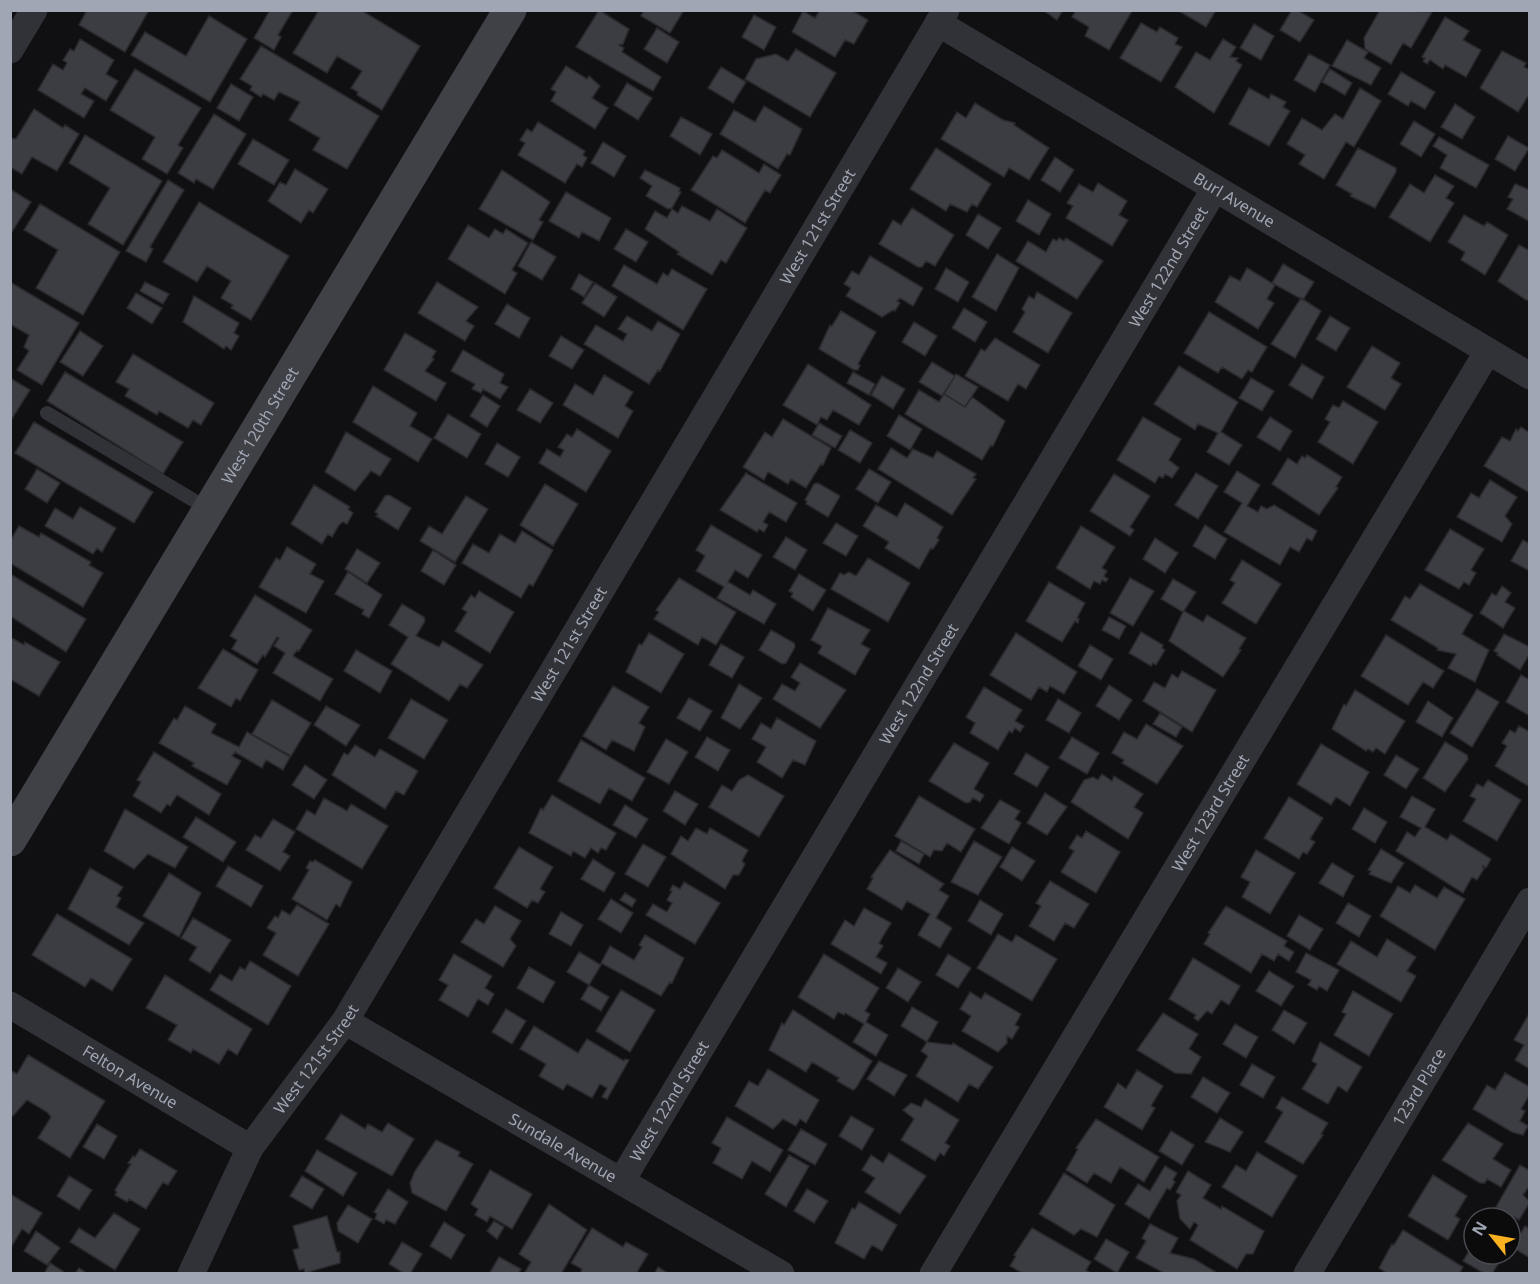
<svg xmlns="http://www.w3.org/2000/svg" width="1540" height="1284" viewBox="0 0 1540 1284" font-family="'Noto Sans',sans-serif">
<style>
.building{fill:#3c3d42;stroke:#2a2a2e;stroke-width:1.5}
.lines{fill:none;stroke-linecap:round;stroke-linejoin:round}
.service{stroke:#313237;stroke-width:14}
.minor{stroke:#313237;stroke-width:27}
.secondary{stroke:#3f4147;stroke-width:33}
.labels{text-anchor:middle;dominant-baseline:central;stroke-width:5;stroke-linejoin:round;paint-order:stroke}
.street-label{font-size:16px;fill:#a0a6b3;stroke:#0b0b0c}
</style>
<rect width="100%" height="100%" fill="#101012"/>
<path class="building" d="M 87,10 L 149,10 L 125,52 L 79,25 Z
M 270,10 L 293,10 L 278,35 L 281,37 L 274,50 L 254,38 Z
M 319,10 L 361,10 L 420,46 L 382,110 L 357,95 L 358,92 L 351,88 L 362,71 L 337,56 L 327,73 L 293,53 Z
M 599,10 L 629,29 L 623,44 L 619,45 L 624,48 L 622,52 L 661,77 L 653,91 L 576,47 Z
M 684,10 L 670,33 L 641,16 L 644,10 Z
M 820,10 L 851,10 L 868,20 L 854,44 L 845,40 L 835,57 L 792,32 L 803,11 L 815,18 Z
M 1043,10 L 1063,10 L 1057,20 Z
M 1076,10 L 1131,10 L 1132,11 L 1109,50 L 1085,36 L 1089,27 L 1072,17 Z
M 1177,10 L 1216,10 L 1206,27 Z
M 1292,10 L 1297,10 L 1314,20 L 1300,42 L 1280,30 Z
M 1380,10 L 1432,12 L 1411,48 L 1403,43 L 1391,64 L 1365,49 L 1364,38 Z
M 754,15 L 776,27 L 764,50 L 742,37 Z
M 209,16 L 247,39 L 210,102 L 131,55 L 145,32 L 186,56 Z
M 1445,17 L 1469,31 L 1463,40 L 1481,50 L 1466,77 L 1445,65 L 1443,69 L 1430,60 L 1427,64 L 1423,61 L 1425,58 L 1422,57 Z
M 1141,23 L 1157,32 L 1160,27 L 1178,38 L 1175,44 L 1182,47 L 1161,82 L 1120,58 Z
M 1254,24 L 1274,36 L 1261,60 L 1240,48 Z
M 657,28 L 679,42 L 667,63 L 644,49 Z
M 80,39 L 114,60 L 106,74 L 118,81 L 106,101 L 85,88 L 81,94 L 94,101 L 84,118 L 38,90 L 53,64 L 63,70 L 67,63 L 63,60 L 70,49 L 74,51 Z
M 1223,39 L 1236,47 L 1230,57 L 1238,58 L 1236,61 L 1242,65 L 1214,113 L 1175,87 L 1196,52 L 1210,60 Z
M 1347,40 L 1368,52 L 1364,58 L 1381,68 L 1371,85 L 1332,66 Z
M 261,46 L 379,116 L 347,169 L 313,150 L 320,138 L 289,120 L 300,102 L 279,92 L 274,100 L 263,94 L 261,97 L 250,90 L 252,86 L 240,79 Z
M 796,49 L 836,73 L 810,117 L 745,79 L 756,59 L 776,54 L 788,61 Z
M 1502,51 L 1526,63 L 1524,67 L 1530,70 L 1530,93 L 1518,112 L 1480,88 Z
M 1309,54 L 1330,65 L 1315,92 L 1294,80 Z
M 566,66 L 587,79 L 589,76 L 600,86 L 592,98 L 608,108 L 595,129 L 551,101 L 556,92 L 551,89 Z
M 721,67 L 746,82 L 733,103 L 708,88 Z
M 135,69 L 201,108 L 178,145 L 183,148 L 167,174 L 142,159 L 155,137 L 110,110 Z
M 1330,69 L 1352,83 L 1345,95 L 1322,82 Z
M 1401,72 L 1435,92 L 1425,109 L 1411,101 L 1408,106 L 1388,94 Z
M 627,83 L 652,98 L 638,120 L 614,105 Z
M 231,84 L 253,97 L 239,121 L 217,108 Z
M 1249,88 L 1269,99 L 1271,94 L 1286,102 L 1283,107 L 1290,111 L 1269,146 L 1229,124 Z
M 1360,88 L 1381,101 L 1354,147 L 1346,142 L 1324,179 L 1299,164 L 1305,155 L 1287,144 L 1302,118 L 1322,130 L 1335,114 L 1343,119 Z
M 975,103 L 1003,120 L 1015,123 L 1014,125 L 1049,148 L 1029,180 L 1009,168 L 1004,177 L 941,139 L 957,112 L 966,118 Z
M 1455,104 L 1475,117 L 1462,139 L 1441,127 Z
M 764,106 L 802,129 L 790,155 L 787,154 L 778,169 L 720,134 L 734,110 L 755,122 Z
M 34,109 L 63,128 L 65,125 L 79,134 L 57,171 L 32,157 L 22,174 L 10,167 L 10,138 L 16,139 Z
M 214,114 L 246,134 L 213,189 L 196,179 L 194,183 L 178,173 Z
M 681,117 L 712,134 L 700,155 L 670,136 Z
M 1414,121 L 1435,134 L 1421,157 L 1400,144 Z
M 538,122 L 585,151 L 583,155 L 587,158 L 582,167 L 577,164 L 565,183 L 518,155 L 525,143 L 520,140 L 527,129 L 532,132 Z
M 85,135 L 162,181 L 123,245 L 88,224 L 110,188 L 69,163 Z
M 1508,136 L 1529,148 L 1515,171 L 1495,159 Z
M 1439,137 L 1489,165 L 1476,188 L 1440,168 L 1447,155 L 1433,146 Z
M 253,139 L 289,160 L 274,185 L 238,164 Z
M 603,142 L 626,156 L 614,177 L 591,163 Z
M 936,148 L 991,184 L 977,207 L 972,204 L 967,212 L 950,204 L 946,211 L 910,189 Z
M 1358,148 L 1396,168 L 1396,172 L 1375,208 L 1350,196 L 1352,194 L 1336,185 Z
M 722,150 L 759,173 L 764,164 L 781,175 L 770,193 L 765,190 L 745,223 L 691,190 L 713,156 L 717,158 Z
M 1055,157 L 1074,170 L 1060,192 L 1041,180 Z
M 295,169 L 328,189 L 313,213 L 309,210 L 301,223 L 268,201 L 280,182 L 286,185 Z
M 502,170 L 550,202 L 539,220 L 543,222 L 533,240 L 479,209 Z
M 645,170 L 680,188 L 679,191 L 681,192 L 672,208 L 668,209 L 646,196 L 652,186 L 640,178 Z
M 1435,175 L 1454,186 L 1446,198 L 1454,203 L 1430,242 L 1389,217 L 1410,184 L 1424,193 Z
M 168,180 L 184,190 L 150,247 L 153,249 L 146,262 L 126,251 Z
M 1098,183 L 1127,201 L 1119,215 L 1128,220 L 1112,246 L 1066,218 L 1073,206 L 1067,203 L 1079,184 L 1093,192 Z
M 1515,184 L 1530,190 L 1529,221 L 1507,209 L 1513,199 L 1508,197 Z
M 10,189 L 31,202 L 10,235 Z
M 566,192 L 611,218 L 599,241 L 582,232 L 579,238 L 549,221 Z
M 1028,200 L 1051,214 L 1039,235 L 1016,221 Z
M 199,202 L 289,256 L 251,320 L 231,308 L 233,305 L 221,298 L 231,281 L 207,266 L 197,282 L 163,262 Z
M 40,204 L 120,252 L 83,315 L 36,288 L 58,250 L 24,230 Z
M 682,206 L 710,221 L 717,209 L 747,228 L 726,263 L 721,260 L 712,275 L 677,254 L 679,252 L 645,229 L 655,211 L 667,218 L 672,209 L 678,213 Z
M 912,208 L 954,235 L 935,266 L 926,261 L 922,267 L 918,267 L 879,244 L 893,220 L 901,225 Z
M 978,214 L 1001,228 L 988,249 L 966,235 Z
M 1464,215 L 1484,226 L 1487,222 L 1508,235 L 1485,275 L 1461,260 L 1465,252 L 1448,242 Z
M 468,225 L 489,238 L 495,229 L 503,234 L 506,229 L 528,243 L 512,270 L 517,273 L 505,294 L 448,259 Z
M 626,229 L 648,242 L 636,262 L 614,249 Z
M 1059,238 L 1064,241 L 1066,238 L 1103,261 L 1077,299 L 1016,261 L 1028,241 L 1046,252 L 1053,239 L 1057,241 Z
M 531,242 L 556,257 L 542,280 L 518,266 Z
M 1519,245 L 1530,251 L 1530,300 L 1526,300 L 1498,281 Z
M 997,254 L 1019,268 L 996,311 L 972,297 Z
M 870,256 L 923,288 L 913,306 L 900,298 L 897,301 L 900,303 L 895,311 L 893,310 L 882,317 L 846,296 L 851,288 L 844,284 L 852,271 L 859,275 Z
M 1283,264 L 1314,282 L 1303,300 L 1272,283 Z
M 624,265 L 657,284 L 663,273 L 668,276 L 672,269 L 707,289 L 683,330 L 612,286 Z
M 946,268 L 969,282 L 958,302 L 935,289 Z
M 1247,268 L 1275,285 L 1267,299 L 1274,303 L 1258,329 L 1215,302 L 1230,276 L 1240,281 Z
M 579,274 L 593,282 L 584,297 L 571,289 Z
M 10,282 L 79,323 L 42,385 L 17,370 L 29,351 L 24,347 L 29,335 L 10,324 Z
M 145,282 L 169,294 L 163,304 L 140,291 Z
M 437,282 L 478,307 L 466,321 L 474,326 L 465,341 L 418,313 Z
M 595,283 L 617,297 L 604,317 L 582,303 Z
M 1037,292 L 1072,313 L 1048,353 L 1013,332 L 1025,312 L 1022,309 L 1029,296 L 1034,299 Z
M 136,293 L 162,308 L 152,324 L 127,308 Z
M 194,296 L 239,323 L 234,333 L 239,336 L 231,350 L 226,346 L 224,349 L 183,322 Z
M 1301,298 L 1321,311 L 1295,358 L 1271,344 Z
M 507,304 L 530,318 L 519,338 L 495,324 Z
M 964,308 L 987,322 L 975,342 L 952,328 Z
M 841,311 L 876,332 L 858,364 L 860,365 L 858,370 L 854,370 L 819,349 L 830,325 L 832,326 Z
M 1209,312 L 1267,347 L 1252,372 L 1248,370 L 1242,379 L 1222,367 L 1218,373 L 1184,353 Z
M 627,316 L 652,331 L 658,321 L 680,334 L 660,371 L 658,370 L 649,384 L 584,344 L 596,325 L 623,341 L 627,334 L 618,329 Z
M 1330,316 L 1350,328 L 1336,351 L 1316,339 Z
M 914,322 L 937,336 L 925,356 L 902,342 Z
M 80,331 L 103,346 L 83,376 L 60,362 Z
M 405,333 L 436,351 L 432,358 L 434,359 L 425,371 L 446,383 L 436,401 L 384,370 Z
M 561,336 L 584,350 L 572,369 L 549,356 Z
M 995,338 L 1040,365 L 1026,389 L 1018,384 L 1008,401 L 965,376 L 981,349 L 985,351 Z
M 1372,346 L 1400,363 L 1391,378 L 1401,384 L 1385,410 L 1347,387 Z
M 463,350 L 504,374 L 500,383 L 508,387 L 500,399 L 483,389 L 481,393 L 472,389 L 475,384 L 451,371 Z
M 133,354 L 214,403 L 201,425 L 193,420 L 188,428 L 159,411 L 157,415 L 125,396 L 129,389 L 116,382 Z
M 932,362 L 955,376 L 942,396 L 919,382 Z
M 808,364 L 871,405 L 859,425 L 833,410 L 827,420 L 821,417 L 817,425 L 783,405 Z
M 1302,364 L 1324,377 L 1312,399 L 1289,385 Z
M 1179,366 L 1238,402 L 1221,432 L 1242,445 L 1229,465 L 1207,452 L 1218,433 L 1198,424 L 1195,430 L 1154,404 Z
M 65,372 L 183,442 L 163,474 L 47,401 Z
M 853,372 L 875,384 L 869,395 L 847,383 Z
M 956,374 L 978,387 L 965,407 L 944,394 Z
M 604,375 L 633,392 L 625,406 L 633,411 L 618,438 L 563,405 L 575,384 L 593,395 Z
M 882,376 L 905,389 L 893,409 L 871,395 Z
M 10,378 L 30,390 L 10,422 Z
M 1251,378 L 1274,391 L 1262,411 L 1239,398 Z
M 373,386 L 417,413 L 410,426 L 432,439 L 418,462 L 353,422 Z
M 530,389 L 553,403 L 540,423 L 517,410 Z
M 919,390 L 939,402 L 944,394 L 965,407 L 972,397 L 1005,421 L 993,446 L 991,445 L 982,460 L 905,414 Z
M 483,395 L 500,406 L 487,427 L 470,416 Z
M 1343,401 L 1378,422 L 1353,464 L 1318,442 L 1330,422 L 1325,419 L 1333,405 L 1339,408 Z
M 448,414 L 481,434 L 467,458 L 434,438 Z
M 899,415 L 922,429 L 910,450 L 887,436 Z
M 1143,417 L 1181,439 L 1169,460 L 1179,468 L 1172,478 L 1165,474 L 1163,478 L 1159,476 L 1155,483 L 1117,460 Z
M 1270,417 L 1292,431 L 1280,451 L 1257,437 Z
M 783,419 L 831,448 L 823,465 L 821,464 L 806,488 L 791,479 L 788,484 L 768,472 L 764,480 L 743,467 L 765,432 L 772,437 Z
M 34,422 L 153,492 L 134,523 L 15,453 Z
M 819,423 L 842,436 L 835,448 L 812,435 Z
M 1521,427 L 1530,433 L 1530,493 L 1484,466 L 1502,437 L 1510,441 L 1516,429 L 1518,431 Z
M 577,429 L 611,451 L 586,492 L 539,463 L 547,449 L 560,457 L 564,450 L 558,447 L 567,434 L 572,437 Z
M 850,430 L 872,443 L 860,463 L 838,450 Z
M 346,432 L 391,459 L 380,476 L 371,471 L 355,491 L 325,472 Z
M 497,443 L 520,457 L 508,477 L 485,464 Z
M 891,448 L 907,458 L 913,449 L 933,458 L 937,451 L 976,474 L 973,478 L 976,479 L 952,515 L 878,469 Z
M 1307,455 L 1342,477 L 1336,487 L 1338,488 L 1319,515 L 1272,484 L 1288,458 L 1297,464 L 1302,456 L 1305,458 Z
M 37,469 L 60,483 L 47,503 L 25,489 Z
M 869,469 L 891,482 L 878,503 L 856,489 Z
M 1237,471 L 1260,485 L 1247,506 L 1258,512 L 1261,506 L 1267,509 L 1274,505 L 1317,531 L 1312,541 L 1307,538 L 1299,552 L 1290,547 L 1280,565 L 1224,532 L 1242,503 L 1224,492 Z
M 746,473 L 797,503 L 786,522 L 769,512 L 763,522 L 768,525 L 764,532 L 759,529 L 757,532 L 720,510 Z
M 1196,473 L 1218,486 L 1198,519 L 1175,505 Z
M 1114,474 L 1150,496 L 1130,527 L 1134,530 L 1130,536 L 1090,511 Z
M 1490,480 L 1517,497 L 1505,516 L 1512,524 L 1502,542 L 1457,517 L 1471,493 L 1479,498 Z
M 818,483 L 840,496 L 828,517 L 806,504 L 807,501 L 805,500 L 814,484 Z
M 545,484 L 578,504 L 553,546 L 520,525 Z
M 314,485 L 350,507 L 348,509 L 353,513 L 347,524 L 343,522 L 339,525 L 332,537 L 328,534 L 322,544 L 291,524 Z
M 389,495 L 411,508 L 398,530 L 376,516 L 378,514 L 375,512 L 385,496 Z
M 466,496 L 488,509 L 455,562 L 420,541 L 429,526 L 442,534 Z
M 905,503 L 943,527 L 937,538 L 939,540 L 933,549 L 931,548 L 919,569 L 885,548 L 889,542 L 863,526 L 876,505 L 897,517 Z
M 80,507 L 116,528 L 102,552 L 97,548 L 93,554 L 45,526 L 55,508 L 73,519 Z
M 836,523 L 858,536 L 846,556 L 823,543 Z
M 711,525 L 762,555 L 748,578 L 735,570 L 728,582 L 750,595 L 753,590 L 776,604 L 764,624 L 717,598 L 724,587 L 696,571 L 705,556 L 696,550 Z
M 1205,525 L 1227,539 L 1215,559 L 1193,546 Z
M 19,526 L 39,537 L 41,533 L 91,562 L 89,565 L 103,573 L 83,607 L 10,563 L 10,541 Z
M 1081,526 L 1115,547 L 1102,568 L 1107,571 L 1104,576 L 1108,579 L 1106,582 L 1102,580 L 1100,584 L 1094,581 L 1090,589 L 1056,568 Z
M 1450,529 L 1484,549 L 1471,570 L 1476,573 L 1469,585 L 1464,582 L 1459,589 L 1425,570 Z
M 522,531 L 553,550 L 533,586 L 529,584 L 521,598 L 462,563 L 473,544 L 489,553 L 500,534 L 515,543 Z
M 786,537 L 807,550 L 795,570 L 773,557 Z
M 1155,538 L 1178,553 L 1165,573 L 1143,559 Z
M 1530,539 L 1530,571 L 1511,561 L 1523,540 L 1528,543 Z
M 287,547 L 316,564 L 310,574 L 324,581 L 306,613 L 259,587 L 276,558 L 280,560 Z
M 357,549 L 380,563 L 367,583 L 345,569 Z
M 433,550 L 456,565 L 444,585 L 421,571 Z
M 868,558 L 910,583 L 888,622 L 831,589 L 840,573 L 844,575 L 849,572 L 856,576 Z
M 1242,560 L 1281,584 L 1256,624 L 1222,603 L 1235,583 L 1230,580 Z
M 348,572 L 382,595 L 369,618 L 362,614 L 364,610 L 335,594 Z
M 10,574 L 86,619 L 66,652 L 10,616 Z
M 799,574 L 826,590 L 813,611 L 791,597 L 793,593 L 789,591 Z
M 679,578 L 736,612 L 716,645 L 702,637 L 698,645 L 654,619 L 659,612 L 656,610 Z
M 1130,578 L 1154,591 L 1133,626 L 1110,613 Z
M 1173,579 L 1196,592 L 1184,611 L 1203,622 L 1207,615 L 1246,638 L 1239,649 L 1241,650 L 1223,677 L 1169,641 L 1183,612 L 1161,599 Z
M 1049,582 L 1085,603 L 1077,618 L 1079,619 L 1078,623 L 1075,621 L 1062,642 L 1026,621 Z
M 1420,584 L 1473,615 L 1462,634 L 1489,650 L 1475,682 L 1448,668 L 1456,654 L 1437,650 L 1438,648 L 1391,620 L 1405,596 L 1410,599 Z
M 1502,586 L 1511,593 L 1505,602 L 1515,608 L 1503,628 L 1480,613 L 1492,593 L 1496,596 Z
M 479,591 L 514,612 L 490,653 L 455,631 L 467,612 L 462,609 L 471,595 L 475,598 Z
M 255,595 L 312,630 L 299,651 L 297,650 L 293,656 L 333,679 L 320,701 L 273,673 L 285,653 L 274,646 L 279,638 L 277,637 L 265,657 L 263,655 L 257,664 L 232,649 L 237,640 L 230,636 Z
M 402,604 L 424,617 L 425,621 L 416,636 L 439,647 L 443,641 L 483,665 L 467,688 L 460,684 L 449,701 L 391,664 L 408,637 L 389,625 Z
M 828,608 L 870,630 L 861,644 L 870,649 L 855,675 L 818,653 L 822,646 L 811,640 Z
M 1109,617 L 1126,626 L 1119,639 L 1102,630 Z
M 771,630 L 794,643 L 795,647 L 786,663 L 782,664 L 759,650 Z
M 1141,632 L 1163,645 L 1162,648 L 1165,650 L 1156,665 L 1153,663 L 1151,666 L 1129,653 Z
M 649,633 L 684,654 L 661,693 L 626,672 L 639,644 L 642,645 Z
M 1016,633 L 1077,672 L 1064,694 L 1050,686 L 1047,692 L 1039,687 L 1031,700 L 990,675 Z
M 1504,634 L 1530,647 L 1530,653 L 1520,670 L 1497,655 L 1498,653 L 1494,651 Z
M 1386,635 L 1444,671 L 1433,688 L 1423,682 L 1408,705 L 1361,676 Z
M 10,637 L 24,645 L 25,642 L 60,662 L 39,696 L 10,679 Z
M 721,644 L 744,657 L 732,678 L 709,665 Z
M 1090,645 L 1113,659 L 1101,680 L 1078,666 Z
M 223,649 L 258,670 L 240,701 L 236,698 L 231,707 L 198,688 Z
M 356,650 L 392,671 L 380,693 L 344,671 Z
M 800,663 L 846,690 L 820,728 L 773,699 L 782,684 L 795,691 L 800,683 L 791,677 Z
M 1182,671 L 1216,690 L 1192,732 L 1143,701 L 1154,682 L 1165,688 L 1172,674 L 1178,678 Z
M 1521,675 L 1530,680 L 1530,716 L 1506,702 Z
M 739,684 L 762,698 L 740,729 L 721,718 Z
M 1109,685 L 1132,700 L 1119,720 L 1096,706 Z
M 613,686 L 649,707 L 639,723 L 645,727 L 634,751 L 612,740 L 606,750 L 583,736 Z
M 984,687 L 1022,710 L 1015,721 L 1024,726 L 1020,732 L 1015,728 L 1012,733 L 1009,731 L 998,750 L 970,733 L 975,723 L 966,717 Z
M 1477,689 L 1499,702 L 1472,747 L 1450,733 Z
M 1355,690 L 1405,721 L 1385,754 L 1376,748 L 1373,752 L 1368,749 L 1366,751 L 1332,729 L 1344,704 L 1346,706 Z
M 689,698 L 712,711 L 700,731 L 677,718 Z
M 411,699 L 448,720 L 424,759 L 388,738 Z
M 1058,699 L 1081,713 L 1069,733 L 1046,720 Z
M 272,700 L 311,723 L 291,756 L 252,734 Z
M 1428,701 L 1453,718 L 1442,737 L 1416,722 Z
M 185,706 L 216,724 L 211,733 L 239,747 L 247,732 L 290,757 L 283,770 L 266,760 L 262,768 L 235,752 L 232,756 L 241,761 L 227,785 L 192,766 L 194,763 L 159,743 L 174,718 L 177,720 Z
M 326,706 L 360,725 L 346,746 L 314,725 Z
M 1160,713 L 1182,727 L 1176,737 L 1153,724 Z
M 777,718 L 816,741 L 805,765 L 793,760 L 782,778 L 757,762 L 766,747 L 752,739 L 761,723 L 771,729 Z
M 1146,724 L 1183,746 L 1157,784 L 1122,763 L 1124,760 L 1112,753 L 1124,732 L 1137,739 Z
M 1519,726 L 1530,732 L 1530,787 L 1495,766 L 1507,746 L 1502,743 L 1510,730 L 1515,733 Z
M 707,737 L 730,750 L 718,771 L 695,757 Z
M 1072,737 L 1099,753 L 1087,774 L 1059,758 Z
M 666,739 L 688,752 L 669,784 L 647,772 Z
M 581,740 L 645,778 L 632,801 L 609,788 L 600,804 L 558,781 Z
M 1445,742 L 1467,755 L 1468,759 L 1445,792 L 1423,778 Z
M 954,743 L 989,763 L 974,789 L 984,795 L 980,802 L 973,798 L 970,802 L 966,803 L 929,781 Z
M 1321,744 L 1369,772 L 1350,806 L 1336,797 L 1331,805 L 1297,784 Z
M 355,745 L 375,757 L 380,749 L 418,771 L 404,795 L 396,791 L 385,809 L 332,775 L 344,753 L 348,755 Z
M 154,752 L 221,794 L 209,815 L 177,795 L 170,806 L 167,804 L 161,813 L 133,796 L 141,782 L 137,780 Z
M 1026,753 L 1049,767 L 1037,787 L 1014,774 Z
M 1396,755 L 1419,769 L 1406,789 L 1384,775 Z
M 305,765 L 327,780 L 314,799 L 292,785 Z
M 1102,774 L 1112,781 L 1114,776 L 1143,794 L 1134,807 L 1143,813 L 1128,839 L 1071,802 L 1084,780 L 1093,777 L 1098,780 Z
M 748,775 L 784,796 L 759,837 L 709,807 L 722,785 L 732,791 L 739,780 Z
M 1488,780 L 1521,800 L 1497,841 L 1463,821 L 1476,799 L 1470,796 L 1477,784 L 1483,787 Z
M 675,791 L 698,804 L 685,825 L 663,811 Z
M 1045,793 L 1067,807 L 1047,835 L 1027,823 Z
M 552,795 L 616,833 L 606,850 L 601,848 L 598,853 L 591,848 L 585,858 L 573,851 L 571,856 L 529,833 L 541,808 L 543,810 Z
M 919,796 L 975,829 L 961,852 L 947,843 L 942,851 L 934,850 L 930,857 L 895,836 Z
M 1412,796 L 1435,809 L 1425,827 L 1447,840 L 1451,834 L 1491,859 L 1486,868 L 1482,865 L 1484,869 L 1477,880 L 1472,877 L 1463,893 L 1396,851 L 1407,832 L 1415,837 L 1421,828 L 1400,817 Z
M 1289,797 L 1323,818 L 1310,839 L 1315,842 L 1307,854 L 1303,852 L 1299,859 L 1264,838 Z
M 324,798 L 347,811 L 351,804 L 388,826 L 362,869 L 296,829 L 307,810 L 315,815 Z
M 1000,800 L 1020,811 L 1015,819 L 1021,823 L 1009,844 L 981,828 Z
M 625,805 L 648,819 L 636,838 L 613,825 Z
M 1364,808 L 1387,822 L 1375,843 L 1352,829 Z
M 125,809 L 188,847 L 175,868 L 148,854 L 134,869 L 104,851 Z
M 196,817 L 236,842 L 223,862 L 183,837 Z
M 273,819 L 295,832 L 283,852 L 290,856 L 280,871 L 246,850 L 255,835 L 261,838 Z
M 696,828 L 707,834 L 710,828 L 748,850 L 742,861 L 745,864 L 739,875 L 733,875 L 725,889 L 671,854 L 681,836 L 688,841 Z
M 1086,831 L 1120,852 L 1096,893 L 1061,872 L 1074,851 L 1069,848 L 1077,835 L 1082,838 Z
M 901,841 L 924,854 L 919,864 L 896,851 Z
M 974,841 L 1002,857 L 978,895 L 951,882 Z
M 643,844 L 666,857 L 648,887 L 625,874 Z
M 519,847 L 553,867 L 540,889 L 545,892 L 538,903 L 532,900 L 527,908 L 494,888 Z
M 1012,847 L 1035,861 L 1022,881 L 1000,867 Z
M 1381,849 L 1404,863 L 1391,883 L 1369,874 L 1371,871 L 1368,870 Z
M 890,850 L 944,884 L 939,890 L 949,896 L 936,918 L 952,928 L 940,948 L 918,935 L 930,914 L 907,901 L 902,910 L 867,889 L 873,878 L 871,877 Z
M 1256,850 L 1295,873 L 1270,914 L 1242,897 L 1250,882 L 1241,877 Z
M 593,859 L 615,873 L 604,892 L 581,879 Z
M 315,860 L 352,882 L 340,907 L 336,904 L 327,920 L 292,899 L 309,870 L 306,868 L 310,861 L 313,862 Z
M 1332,863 L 1354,876 L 1343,897 L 1319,883 Z
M 228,866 L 263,886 L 251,907 L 216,886 Z
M 90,868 L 123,887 L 117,896 L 121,898 L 116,907 L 144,923 L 129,945 L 68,909 Z
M 169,873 L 201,893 L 179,937 L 143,916 Z
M 1050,881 L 1089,904 L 1074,928 L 1065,923 L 1054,941 L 1029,926 L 1041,906 L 1036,903 Z
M 684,882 L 720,903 L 695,944 L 646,915 L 653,904 L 667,912 L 672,903 L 667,900 L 672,891 L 670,890 L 673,885 L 680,889 Z
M 1415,885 L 1437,898 L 1444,887 L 1465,899 L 1435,950 L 1380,916 L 1398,886 L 1410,893 Z
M 625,893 L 636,900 L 632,907 L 620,900 Z
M 611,899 L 633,913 L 621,933 L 598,919 Z
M 980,900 L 1003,914 L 991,935 L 968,921 Z
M 1348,903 L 1371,916 L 1359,937 L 1336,923 Z
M 297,905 L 329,924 L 298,976 L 263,955 L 276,933 L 267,928 L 275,916 L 278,918 L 282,910 L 290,915 Z
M 495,906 L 521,921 L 510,939 L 516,946 L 503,967 L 461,942 L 476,919 L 484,924 Z
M 1226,906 L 1287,941 L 1284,946 L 1294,952 L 1289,961 L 1278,954 L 1274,961 L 1262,954 L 1251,973 L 1204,944 L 1210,934 L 1208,933 Z
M 864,908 L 891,923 L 879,943 L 883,946 L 876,957 L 887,963 L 881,974 L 831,944 L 845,920 L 854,926 Z
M 561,912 L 583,925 L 571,946 L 549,934 Z
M 57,914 L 132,959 L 112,991 L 91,978 L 85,987 L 32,955 Z
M 1299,915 L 1323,929 L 1310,950 L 1287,936 Z
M 193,918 L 231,940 L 210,973 L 189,960 L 197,947 L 181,938 Z
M 998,934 L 1012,942 L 1016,935 L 1057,959 L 1032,1001 L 977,968 Z
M 645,935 L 684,958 L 672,983 L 670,982 L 661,996 L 601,963 L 610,946 L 634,960 L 642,947 L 639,945 Z
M 1387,939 L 1416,957 L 1407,971 L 1416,976 L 1401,1002 L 1337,964 L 1351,941 L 1377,957 Z
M 579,952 L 601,965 L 589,985 L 567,972 Z
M 1306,953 L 1339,970 L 1327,991 L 1319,986 L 1317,990 L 1308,985 L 1311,980 L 1296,972 Z
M 454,954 L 492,976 L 485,988 L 494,994 L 488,1005 L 478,999 L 468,1017 L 439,1000 L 448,985 L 439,980 Z
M 824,954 L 879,988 L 865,1011 L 870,1014 L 866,1022 L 888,1035 L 876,1056 L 853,1042 L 864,1024 L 845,1013 L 844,1015 L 838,1012 L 834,1019 L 798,997 Z
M 948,954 L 971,968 L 958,988 L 936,975 Z
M 1193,958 L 1240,986 L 1229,1005 L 1221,1000 L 1212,1014 L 1207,1011 L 1198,1021 L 1194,1018 L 1196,1015 L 1169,999 Z
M 250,961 L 291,986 L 268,1025 L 210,990 L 220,974 L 232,981 L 240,967 L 245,970 Z
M 529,967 L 555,982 L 543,1003 L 517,988 Z
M 898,968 L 921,982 L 908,1002 L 886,988 Z
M 1269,971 L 1294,986 L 1281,1006 L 1256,991 Z
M 165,975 L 252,1029 L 237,1055 L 228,1049 L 219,1064 L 193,1049 L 191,1053 L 168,1040 L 177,1025 L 146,1008 Z
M 589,985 L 609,997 L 601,1011 L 581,999 Z
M 621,990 L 655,1010 L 630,1052 L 596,1031 Z
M 1353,991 L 1393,1014 L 1369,1056 L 1334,1035 L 1346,1014 L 1342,1012 Z
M 970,992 L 981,999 L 985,993 L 1021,1014 L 1015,1025 L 1019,1027 L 1012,1039 L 1007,1036 L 1007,1043 L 998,1052 L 962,1031 L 971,1016 L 960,1009 Z
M 912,1007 L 938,1022 L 927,1042 L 901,1026 Z
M 506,1009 L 526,1021 L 512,1044 L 492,1032 Z
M 793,1010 L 872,1061 L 856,1088 L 853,1090 L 837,1081 L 839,1078 L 812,1062 L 806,1072 L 769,1050 L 782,1023 L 784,1025 Z
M 1284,1010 L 1307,1023 L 1294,1044 L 1272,1030 Z
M 1163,1013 L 1198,1034 L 1189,1049 L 1201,1057 L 1191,1074 L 1175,1073 L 1137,1050 Z
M 1529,1014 L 1530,1014 L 1530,1069 L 1515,1060 L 1524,1045 L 1514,1040 Z
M 1235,1024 L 1258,1037 L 1246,1058 L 1223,1044 Z
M 534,1026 L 578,1053 L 587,1039 L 624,1061 L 625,1059 L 629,1060 L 607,1099 L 602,1097 L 607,1088 L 600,1084 L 592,1098 L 567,1084 L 563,1090 L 539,1076 L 546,1064 L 520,1049 Z
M 927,1042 L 952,1045 L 953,1043 L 993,1067 L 978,1089 L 969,1084 L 958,1102 L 916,1076 L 928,1056 L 921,1051 Z
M 1320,1042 L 1362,1067 L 1347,1092 L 1338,1086 L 1328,1104 L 1302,1089 L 1317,1064 L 1312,1061 Z
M 28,1055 L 105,1101 L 70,1158 L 38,1138 L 51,1117 L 47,1112 L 27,1100 L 13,1116 L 10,1114 L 10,1070 L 17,1074 Z
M 879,1061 L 907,1075 L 894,1096 L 867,1079 Z
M 1252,1064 L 1275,1077 L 1263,1098 L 1240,1085 Z
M 768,1069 L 819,1100 L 806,1123 L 800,1119 L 796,1126 L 783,1119 L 773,1129 L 735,1106 L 749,1081 L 758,1086 Z
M 1137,1070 L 1163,1086 L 1151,1106 L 1155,1108 L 1142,1130 L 1104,1107 L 1118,1083 L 1126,1089 Z
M 1505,1073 L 1530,1087 L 1530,1094 L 1521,1109 L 1525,1111 L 1520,1121 L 1528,1126 L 1523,1135 L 1512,1132 L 1473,1109 L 1487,1085 L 1495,1090 Z
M 1203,1077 L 1230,1093 L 1217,1113 L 1191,1097 Z
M 1282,1097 L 1328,1123 L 1321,1134 L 1323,1135 L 1303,1164 L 1265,1142 L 1283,1112 L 1276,1108 Z
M 925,1099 L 959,1120 L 945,1143 L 950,1146 L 944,1156 L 940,1153 L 935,1161 L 901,1140 L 914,1119 L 903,1110 L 911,1103 L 921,1107 Z
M 341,1114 L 365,1129 L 368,1124 L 382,1132 L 388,1123 L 414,1139 L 392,1176 L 325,1139 Z
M 851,1116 L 874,1129 L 862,1150 L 839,1136 Z
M 727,1117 L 783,1150 L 770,1172 L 752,1161 L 742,1179 L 713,1163 L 721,1148 L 712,1143 Z
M 1220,1118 L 1243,1132 L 1230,1152 L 1205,1142 Z
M 1096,1119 L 1159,1157 L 1144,1182 L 1120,1167 L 1111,1183 L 1094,1173 L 1087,1183 L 1066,1170 L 1078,1149 L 1076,1148 Z
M 1468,1123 L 1503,1144 L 1493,1159 L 1511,1170 L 1501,1187 L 1487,1179 L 1485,1183 L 1480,1183 L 1442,1160 Z
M 97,1124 L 117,1136 L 104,1159 L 83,1147 Z
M 801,1129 L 827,1144 L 815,1165 L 788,1150 Z
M 1171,1131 L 1194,1145 L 1182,1165 L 1159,1151 Z
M 436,1140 L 460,1152 L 458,1156 L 473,1164 L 446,1211 L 412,1193 L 410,1183 L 415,1171 Z
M 140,1149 L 177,1171 L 168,1185 L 163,1182 L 146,1209 L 129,1199 L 127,1202 L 115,1195 L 117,1192 L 115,1190 L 131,1164 L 128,1163 L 133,1156 L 135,1157 Z
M 317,1150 L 357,1173 L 343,1196 L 305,1171 Z
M 1257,1152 L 1297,1176 L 1272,1217 L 1222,1187 L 1236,1165 L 1246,1171 Z
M 889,1153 L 926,1176 L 900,1214 L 865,1192 L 875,1178 L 862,1170 L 871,1155 L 883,1163 Z
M 789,1155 L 809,1166 L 786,1207 L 765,1194 Z
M 1520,1165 L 1530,1171 L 1530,1185 L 1523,1195 L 1530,1202 L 1519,1220 L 1496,1207 Z
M 1165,1166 L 1177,1173 L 1173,1180 L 1175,1182 L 1170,1190 L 1167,1188 L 1149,1219 L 1125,1204 L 1138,1184 L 1150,1191 Z
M 490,1170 L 532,1194 L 512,1229 L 490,1216 L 487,1222 L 475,1215 L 478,1209 L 471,1204 Z
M 1188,1171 L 1211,1185 L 1203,1198 L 1221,1209 L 1222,1206 L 1264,1231 L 1253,1254 L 1246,1254 L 1237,1269 L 1190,1240 L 1198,1225 L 1194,1222 L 1190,1229 L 1180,1219 L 1177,1201 L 1181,1195 L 1176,1192 Z
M 1064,1173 L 1115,1205 L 1097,1237 L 1081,1229 L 1074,1235 L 1039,1214 Z
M 1433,1175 L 1467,1196 L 1455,1216 L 1460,1219 L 1448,1240 L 1408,1216 Z
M 69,1176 L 92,1190 L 79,1210 L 57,1196 Z
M 302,1176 L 324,1189 L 312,1209 L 290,1196 Z
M 388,1189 L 408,1202 L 395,1224 L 386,1220 L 384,1224 L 375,1219 L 377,1214 L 374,1212 Z
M 807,1189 L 828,1201 L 814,1223 L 794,1211 Z
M 10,1194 L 42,1213 L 29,1234 L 22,1229 L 10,1249 Z
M 859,1202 L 897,1225 L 882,1251 L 872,1245 L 864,1259 L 835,1243 L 852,1208 L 855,1209 Z
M 549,1204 L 587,1230 L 561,1274 L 524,1274 L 531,1262 L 519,1254 Z
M 348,1205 L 372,1219 L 358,1243 L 338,1231 L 337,1223 Z
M 114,1213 L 140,1229 L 115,1270 L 70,1242 L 79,1228 L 95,1238 Z
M 327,1216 L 337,1252 L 340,1252 L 340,1263 L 305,1273 L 304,1269 L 299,1270 L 293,1250 L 299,1248 L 293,1226 Z
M 494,1221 L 504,1227 L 497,1239 L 487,1231 Z
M 444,1222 L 465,1235 L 451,1259 L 430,1246 Z
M 1150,1224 L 1178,1238 L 1170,1253 L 1194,1259 L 1219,1274 L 1166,1274 L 1136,1258 L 1146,1241 L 1142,1238 Z
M 1525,1226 L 1530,1229 L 1530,1258 L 1512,1247 Z
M 592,1228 L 623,1247 L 626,1242 L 648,1254 L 636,1274 L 580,1274 L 582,1269 L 571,1263 Z
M 1032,1228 L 1091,1262 L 1086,1270 L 1092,1274 L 1024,1274 L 1010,1266 L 1016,1256 L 1014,1255 Z
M 1403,1230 L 1463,1267 L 1459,1274 L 1388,1274 L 1379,1268 L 1392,1244 L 1394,1245 Z
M 36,1231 L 60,1248 L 47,1265 L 24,1251 Z
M 1106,1239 L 1129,1252 L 1117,1273 L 1094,1259 Z
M 402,1242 L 422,1254 L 410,1274 L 405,1274 L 389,1264 Z
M 1474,1243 L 1474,1254 L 1503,1256 L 1492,1274 L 1485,1274 L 1463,1261 Z
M 499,1257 L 521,1269 L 518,1274 L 489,1274 Z
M 50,1263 L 67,1274 L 44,1274 Z
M 658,1267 L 669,1274 L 655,1273 Z
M 79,1268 L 88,1274 L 75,1274 Z"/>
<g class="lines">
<path class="service" d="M 47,413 L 210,510"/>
<g class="minor">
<path id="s1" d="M 938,23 L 1530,376"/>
<path d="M 10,50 L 34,10"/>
<path id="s2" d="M 10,1005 L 250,1148"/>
<path id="s3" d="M 345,1021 L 781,1274"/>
<path id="s4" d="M 622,1180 L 1214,190"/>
<path id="s5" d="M 191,1274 L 250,1148 L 345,1021 L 946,10"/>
<path id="s6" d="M 933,1274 L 1488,351"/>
<path id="s7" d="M 1307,1274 L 1530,901"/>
</g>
<path class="secondary" id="s8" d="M 10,840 L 510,10"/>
</g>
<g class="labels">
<g class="street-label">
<text stroke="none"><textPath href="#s1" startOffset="345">Burl Avenue</textPath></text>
<text stroke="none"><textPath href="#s5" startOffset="1222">West 121st Street</textPath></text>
<text stroke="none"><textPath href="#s4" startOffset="1064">West 122nd Street</textPath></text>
<text stroke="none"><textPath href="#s8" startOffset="484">West 120th Street</textPath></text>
<text stroke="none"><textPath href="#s5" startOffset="736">West 121st Street</textPath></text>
<text stroke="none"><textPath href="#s4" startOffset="578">West 122nd Street</textPath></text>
<text stroke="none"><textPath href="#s6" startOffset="538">West 123rd Street</textPath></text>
<text stroke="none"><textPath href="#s5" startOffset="250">West 121st Street</textPath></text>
<text stroke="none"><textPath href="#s2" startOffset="140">Felton Avenue</textPath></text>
<text stroke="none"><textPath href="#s7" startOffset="218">123rd Place</textPath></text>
<text stroke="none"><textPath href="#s4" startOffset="92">West 122nd Street</textPath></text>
<text stroke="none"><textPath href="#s3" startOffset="252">Sundale Avenue</textPath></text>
</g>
</g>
<rect width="1540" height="1284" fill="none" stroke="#a0a6b3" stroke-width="24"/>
<g transform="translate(1492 1236) rotate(301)"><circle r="28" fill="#0b0b0c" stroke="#47494f" stroke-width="1.5"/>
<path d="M0-4.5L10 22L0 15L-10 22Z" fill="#fab120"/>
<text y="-9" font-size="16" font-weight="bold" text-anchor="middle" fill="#a0a6b3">N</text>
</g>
</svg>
